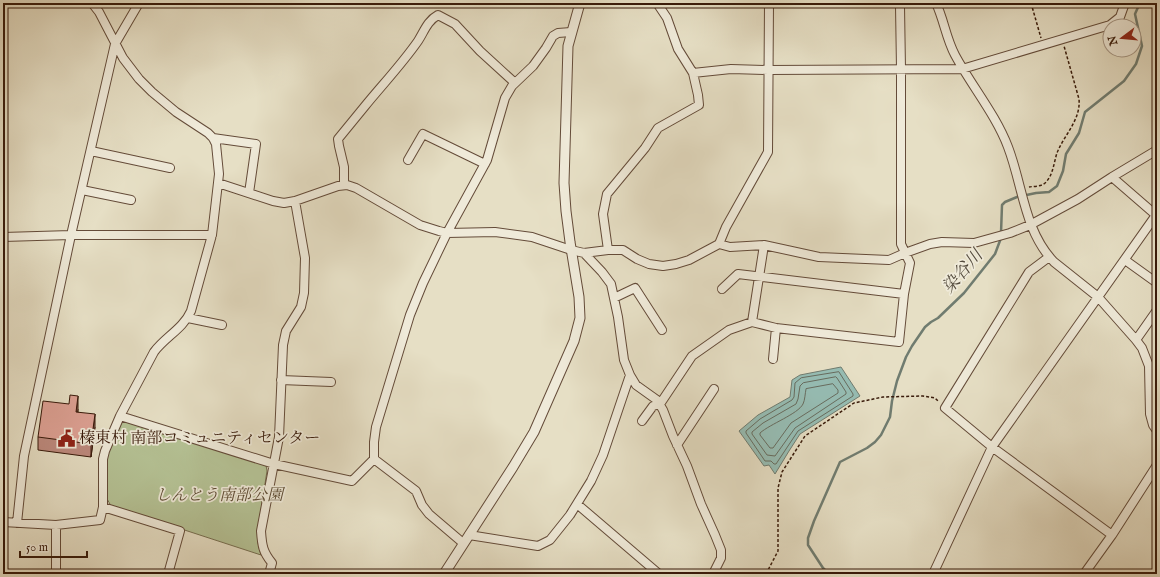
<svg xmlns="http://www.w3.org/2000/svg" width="1160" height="577" viewBox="0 0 1160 577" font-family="'IM FELL English','Noto Serif JP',serif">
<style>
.green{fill:#b5c295;stroke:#766e50}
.water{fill:#96bdb4;stroke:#707c70}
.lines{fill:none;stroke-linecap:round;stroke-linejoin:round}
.shore{stroke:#676c5f;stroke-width:1}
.stream{stroke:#707c70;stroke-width:2.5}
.minor-casing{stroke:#644b39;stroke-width:10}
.tertiary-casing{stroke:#644b39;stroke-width:11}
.path{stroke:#381a0a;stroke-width:1.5;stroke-dasharray:3 2;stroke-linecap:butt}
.minor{stroke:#efead9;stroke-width:8}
.tertiary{stroke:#efead9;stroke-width:9}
.wall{fill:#bd8a7e;stroke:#381a0a}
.shaded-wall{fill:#9a7067;stroke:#381a0a}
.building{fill:#dca093;stroke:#381a0a}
.labels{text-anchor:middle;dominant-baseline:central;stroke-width:3.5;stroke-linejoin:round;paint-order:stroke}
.poi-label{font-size:16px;fill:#381a0a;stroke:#efead9;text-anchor:start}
.park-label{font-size:16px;font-style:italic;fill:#5e4c34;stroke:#efead9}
.water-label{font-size:17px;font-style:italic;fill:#544b3d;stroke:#efead9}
</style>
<rect width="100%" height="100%" fill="#e6dfc5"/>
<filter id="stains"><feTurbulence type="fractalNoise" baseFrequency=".005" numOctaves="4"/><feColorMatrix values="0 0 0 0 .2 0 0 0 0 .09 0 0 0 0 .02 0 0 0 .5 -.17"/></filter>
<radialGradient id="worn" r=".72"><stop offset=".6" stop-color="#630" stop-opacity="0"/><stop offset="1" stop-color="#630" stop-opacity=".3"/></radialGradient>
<path class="green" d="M 123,421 L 266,465 L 267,471 L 258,529 L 258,543 L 261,555 L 111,506 L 106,497 L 107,452 L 119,424 Z"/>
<path class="water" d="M 841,367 L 860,396 L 800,434 L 789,451 L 775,474 L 769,465 L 764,466 L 739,431 L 758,415 L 790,397 L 792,380 L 800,375 Z"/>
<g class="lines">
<path class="shore" d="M 839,372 L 853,394 L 853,396 L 798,431 L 776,464 L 774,464 L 771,461 L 765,461 L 746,433 L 746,431 L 760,419 L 792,400 L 794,397 L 795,383 L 801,378 Z
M 836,377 L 837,378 L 846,392 L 846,394 L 795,428 L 775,456 L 767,455 L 752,434 L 752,432 L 763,423 L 796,404 L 798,399 L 800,386 L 803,383 Z
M 833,384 L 838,390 L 838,393 L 791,423 L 773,448 L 770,448 L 760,435 L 760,433 C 770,424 798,414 803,404 C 805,400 805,394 806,389 Z"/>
<path class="stream" d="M 1001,233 L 1002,205 L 1005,202 L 1017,197 L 1036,193 L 1049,192 L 1057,186 L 1063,171 L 1066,154 L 1079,133 L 1085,112 L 1124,81 L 1136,64 L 1142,46 L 1135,14 L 1139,5 L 1141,3
M 829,574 L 823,568 L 808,545 L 808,538 L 814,521 L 840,462 L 867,448 L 875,442 L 881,435 L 890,417 L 892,401 L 897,381 L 906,357 L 912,346 L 925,327 L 931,322 L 938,318 L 964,293 L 995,254 L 1001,238"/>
<defs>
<path id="minor" d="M 936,3 C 944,20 946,38 955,55 C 971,85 996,115 1008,147 C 1023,186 1024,231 1054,262 L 1098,297 L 1136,340 L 1142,348 L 1149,366 L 1150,414 L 1153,425 L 1157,431
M 693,73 L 731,69 L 768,70 L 962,69 L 1110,25 L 1120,17 L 1125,3
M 213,138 L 256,144 L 249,193
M 91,151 L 170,168
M 408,160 L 423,134 L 485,164
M 1112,177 L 1157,216
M 218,183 L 273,201 L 284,203 L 295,201 L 338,186 L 347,185 L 356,188 L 420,225 L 439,231 L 447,233 L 495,232 L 532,237 L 571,250 L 584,253 L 608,250 L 623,250 L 637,259 L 649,264 L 663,266 L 676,264 L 689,260 L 719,244 L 726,227 L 768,152 L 769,3
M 344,185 L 344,167 L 339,146 L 338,139 C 347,128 356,117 365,106 C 383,84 402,64 418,41 C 424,32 427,21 438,15 L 455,24 L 480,51 L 515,83
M 82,190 L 131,200
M 3,237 L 71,235 L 212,235
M 719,244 L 730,247 L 764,245 L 819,257 L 889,260 L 905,253 L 930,244 L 942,242 L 974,243 L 1010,233 L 1030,225 L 1078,199 L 1112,177 L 1157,150
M 764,245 L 752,322 L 776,328 L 899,342 L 904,294 L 910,263 L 901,244 L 901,69 L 900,6 L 898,3
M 608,250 L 603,214 L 607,194 L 645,148 L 658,128 L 699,105 L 698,95 L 693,73 L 678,49 L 667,18 L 657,3
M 584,253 L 602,272 L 611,284 L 618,317 L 624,360 L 630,375
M 1049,257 L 1029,272 L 945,408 L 992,447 L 1112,535
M 1125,260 L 1157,283
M 722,289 L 738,274 L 904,294
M 614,298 L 635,288 L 662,330
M 188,318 L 222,325
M 1136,340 L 1157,310
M 773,359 L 776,328
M 281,380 L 331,382
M 120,416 L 274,464 L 352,481 L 374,459 L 416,491 L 422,505 L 429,514 L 463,543
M 642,421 L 653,406 L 660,404 L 692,356 L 729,330 L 752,322
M 677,445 L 714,389
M 374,459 L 374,442 L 376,427 L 410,315 L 423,283 L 447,233 L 487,160 L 505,98 L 512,86 L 533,66 L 546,48 L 553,36 L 558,33 L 571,32
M 577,504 L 659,574
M 103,507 L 180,531 L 168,574
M 3,522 L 56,525 L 100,520 L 103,507 L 103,459 L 105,451 L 120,416 L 154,352 C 165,337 183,329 191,311 L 212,235 L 219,174 L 216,144 L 213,138 L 208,133 L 176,112 L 152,92 L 139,79 L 123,58 L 99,12 L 92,3
M 17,523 L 24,456 L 71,235 L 115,44 L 139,3
M 469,535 L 538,546 L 550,540 L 570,515 L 591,481 L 603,455 L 630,375 L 636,385 L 657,400 L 663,410 L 673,436 L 687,466 L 701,504 L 715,535 L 721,550 L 721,558 L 713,574
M 56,574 L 56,525
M 269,574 L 272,563 C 263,552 262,546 261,531 L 279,437 L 283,345 L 286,331 L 301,307 L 304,293 L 305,258 L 295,201
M 933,574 L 992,447 L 1156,215
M 1084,574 L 1112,535 L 1157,465"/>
<path id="tertiary" d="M 444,574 L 513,467 L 534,432 L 574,341 L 580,318 L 579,297 L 570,242 L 566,211 L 564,183 L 568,46 L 580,3"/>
</defs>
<use href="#minor" class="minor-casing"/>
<use href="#tertiary" class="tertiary-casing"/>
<path class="path" d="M 1031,3 L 1041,38
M 1029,187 C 1034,186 1042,187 1046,182 C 1053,175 1054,162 1057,153 C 1064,135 1081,120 1079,99 L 1064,46
M 766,574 L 778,551 L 778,488 L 782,472 L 805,436 L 854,403 L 883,397 L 923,396 L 935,398 L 938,401"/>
<use href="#minor" class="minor"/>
<use href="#tertiary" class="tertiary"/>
</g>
<path class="wall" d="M 69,404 L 78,409 L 78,412 L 95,427 L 91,457 L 38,450 L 38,437 Z"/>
<path class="shaded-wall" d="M 78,396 L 78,409 L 76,425 L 76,412 Z
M 95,414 L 95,427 L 91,457 L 91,444 Z"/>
<path class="building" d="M 70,395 L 78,396 L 76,412 L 95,414 L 91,444 L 38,437 L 43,401 L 69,404 Z"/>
<defs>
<symbol id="civic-bare" viewBox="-9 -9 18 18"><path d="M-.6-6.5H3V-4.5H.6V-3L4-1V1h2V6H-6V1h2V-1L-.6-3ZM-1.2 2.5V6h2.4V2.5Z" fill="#8f2418" stroke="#efead9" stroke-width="2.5" paint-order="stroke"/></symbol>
</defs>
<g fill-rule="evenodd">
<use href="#civic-bare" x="54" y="426" width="25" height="25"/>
</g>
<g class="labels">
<g class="poi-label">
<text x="79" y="439">榛東村 南部コミュニティセンター</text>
</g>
<g class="park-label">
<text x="219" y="496">しんとう南部公園</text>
</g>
<g class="water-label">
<text transform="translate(963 272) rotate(-49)">染谷川</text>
</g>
</g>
<rect width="1160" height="577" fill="none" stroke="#e6dfc5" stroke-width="16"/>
<rect x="4" y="4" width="1152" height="569" fill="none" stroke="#381a0a" stroke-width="2"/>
<rect x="8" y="8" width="1144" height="561" fill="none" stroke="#381a0a"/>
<g transform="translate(1122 38) rotate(254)"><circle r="19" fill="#efead9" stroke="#a69786"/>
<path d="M0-3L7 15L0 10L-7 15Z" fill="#8f2418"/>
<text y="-6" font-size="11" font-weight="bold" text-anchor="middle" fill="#381a0a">N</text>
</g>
<path d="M20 551v6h67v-6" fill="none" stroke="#381a0a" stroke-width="2"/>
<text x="26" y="551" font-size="12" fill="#381a0a" stroke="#efead9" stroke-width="3" paint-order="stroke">50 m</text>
<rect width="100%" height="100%" filter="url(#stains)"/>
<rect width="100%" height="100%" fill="url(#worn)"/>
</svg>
